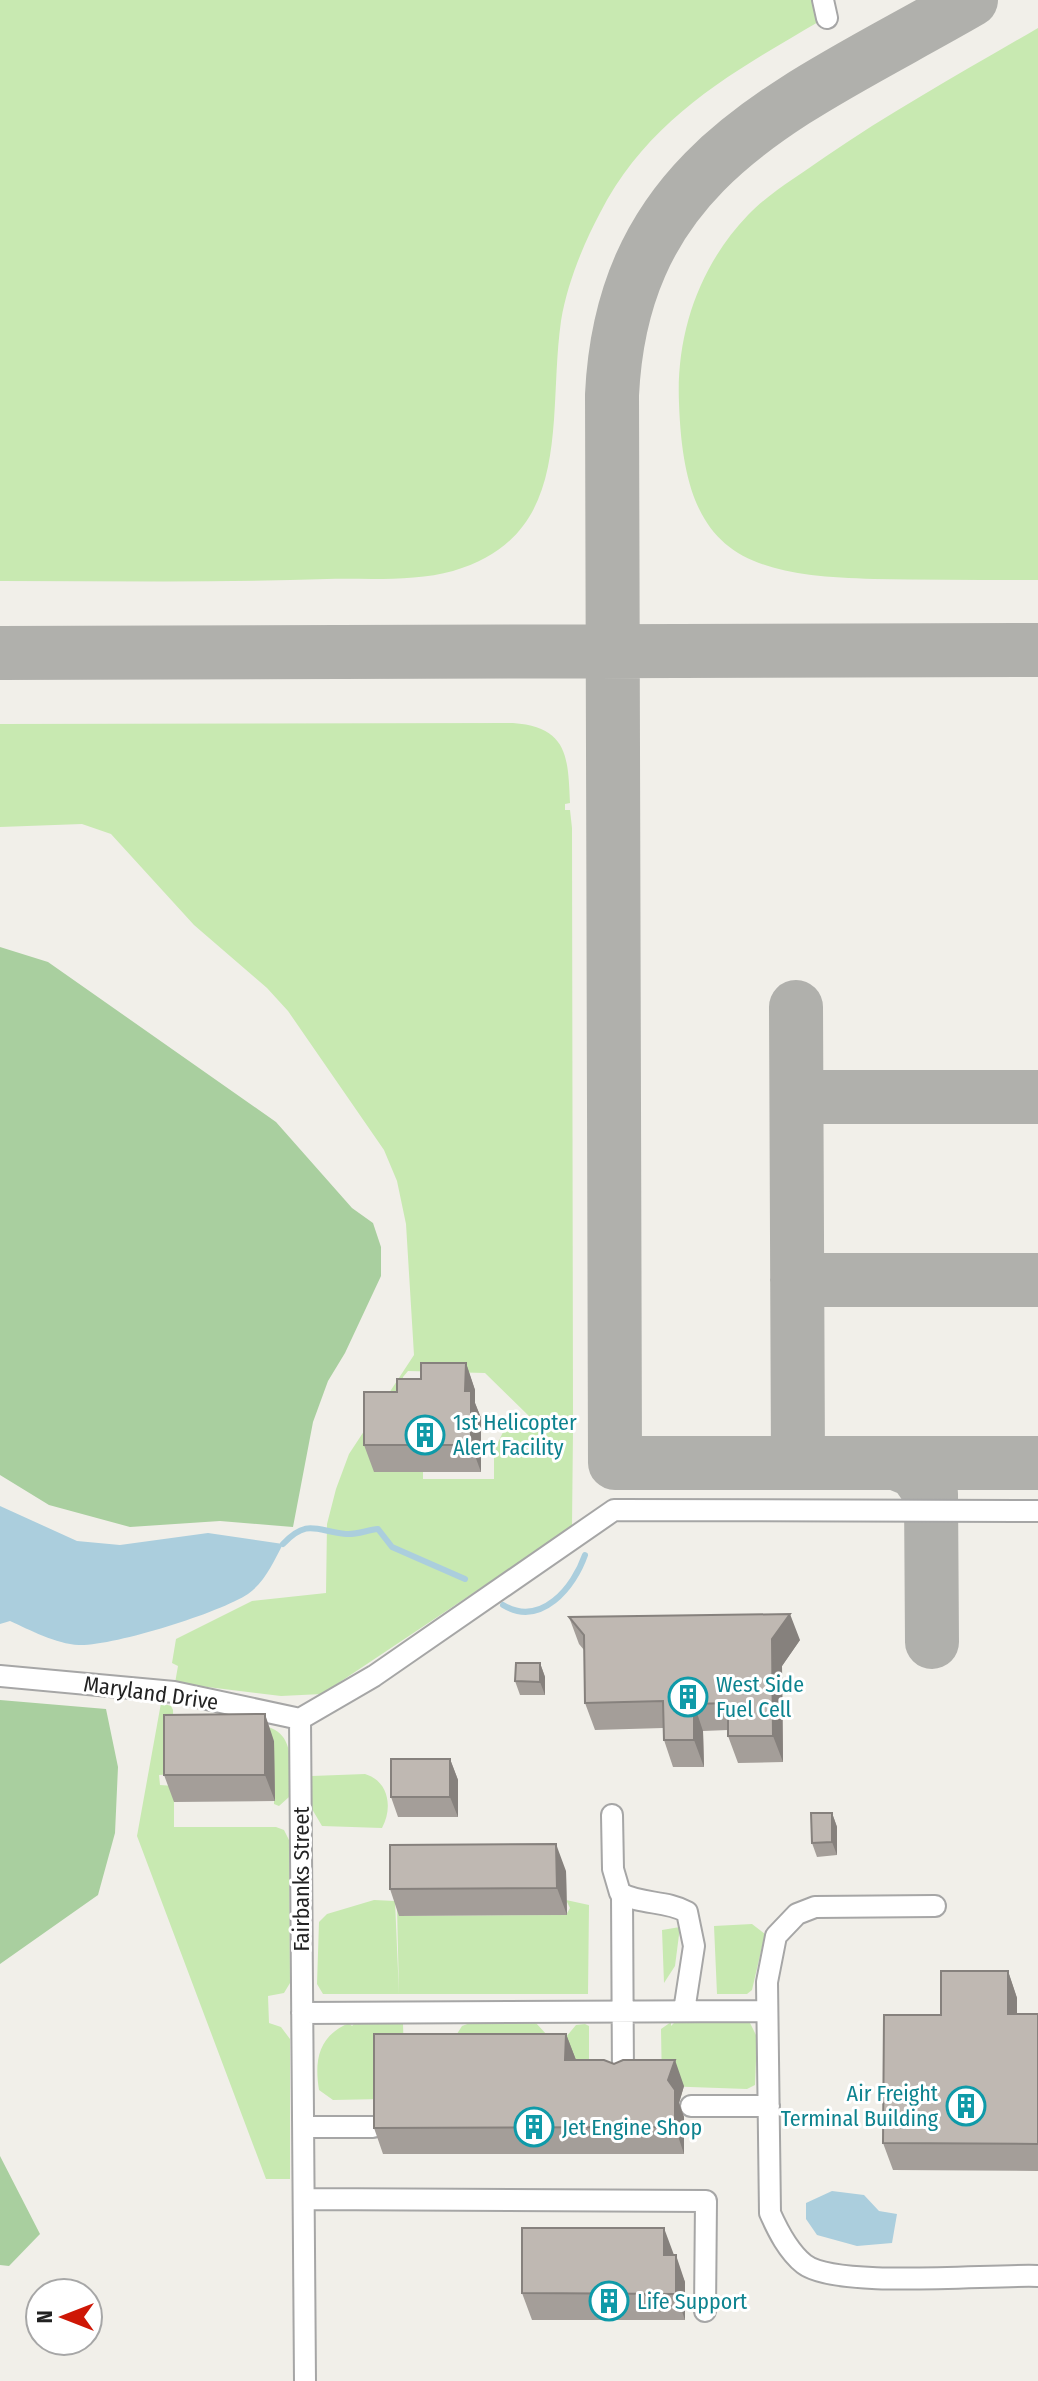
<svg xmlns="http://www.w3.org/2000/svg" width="1038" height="2381" viewBox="0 0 1038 2381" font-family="'Fira Sans Condensed',sans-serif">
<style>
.grass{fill:#c8e9b1}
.forest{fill:#a9cf9f}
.water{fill:#abcedd}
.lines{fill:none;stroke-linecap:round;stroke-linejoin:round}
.stream{stroke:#abcedd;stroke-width:6}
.taxiway{stroke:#b0b0ac;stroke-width:54}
.minor-casing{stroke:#a6a6a6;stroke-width:24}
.minor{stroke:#fff;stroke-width:20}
.wall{fill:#a49e99}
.shaded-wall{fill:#86817d}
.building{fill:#bfb8b2;stroke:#86817d;stroke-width:2}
.labels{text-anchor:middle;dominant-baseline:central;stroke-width:6;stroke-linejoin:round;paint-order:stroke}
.culture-label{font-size:22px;fill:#0d838f;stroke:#fff;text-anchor:start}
.street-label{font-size:22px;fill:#222;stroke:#fff}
</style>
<rect width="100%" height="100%" fill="#f1efe9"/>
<path class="grass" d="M 0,0 L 818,0 L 820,21 C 731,73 649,118 600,213 C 583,245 567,284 561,321 C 547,419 575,535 453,571 C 414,582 367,578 327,579 C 218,583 109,581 0,581 Z
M 1038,28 L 1038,580 C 983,580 929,580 874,579 C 737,576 684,550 679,403 C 676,334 699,266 748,215 C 769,193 800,175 825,157 C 894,110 966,70 1038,28 Z
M 513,723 C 568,727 568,757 570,803 L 565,804 L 565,810 L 570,810 L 572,828 L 573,1420 L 533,1420 L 485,1373 L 408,1371 L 403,1377 L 400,1419 L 374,1471 L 423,1472 L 423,1479 L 494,1479 L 494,1451 L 504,1430 L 573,1430 L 572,1527 L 322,1694 L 281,1696 L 175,1683 L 178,1666 L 172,1663 L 176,1639 L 252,1601 L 326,1593 L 327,1524 L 336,1489 L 349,1454 L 414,1355 L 406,1224 L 397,1181 L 384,1150 L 288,1011 L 267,988 L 194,925 L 111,834 L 82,824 L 0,827 L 0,724 Z
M 161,1703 L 171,1706 L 173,1710 L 174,1774 L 159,1775 L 160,1785 L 174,1786 L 174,1827 L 276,1827 L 284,1830 L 289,1840 L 290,1983 L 284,1993 L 268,1996 L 269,2023 L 281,2027 L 290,2039 L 290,2179 L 266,2179 L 137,1836 Z
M 264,1726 C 298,1733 289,1768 289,1797 L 279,1806 L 274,1804 L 274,1741 Z
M 365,1774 C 389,1781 393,1808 382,1828 L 322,1826 L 312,1809 L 312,1776 Z
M 374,1900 L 395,1901 L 399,1994 L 397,1906 L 400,1916 L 566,1915 L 570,1908 L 566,1900 L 589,1905 L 588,1994 L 323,1994 L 317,1984 L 319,1922 L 327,1914 Z
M 752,1924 L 765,1934 L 752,1990 L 747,1994 L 717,1994 L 714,1926 Z
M 680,1927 L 675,1966 L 664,1983 L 662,1930 Z
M 671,2022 L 671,2026 L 675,2022 L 750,2023 L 757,2037 L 755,2085 L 747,2089 L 662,2086 L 661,2029 Z
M 349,2023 L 352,2026 L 355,2023 L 403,2023 L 404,2059 L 383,2099 L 333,2100 L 319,2090 C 314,2059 319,2036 349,2023 Z
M 470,2023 L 536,2023 L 547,2035 L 455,2037 L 462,2026 Z
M 585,2024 L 589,2026 L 589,2071 L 566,2076 L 566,2037 L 576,2025 Z"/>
<path class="forest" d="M 0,947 L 48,962 L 276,1122 L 352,1208 L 373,1223 L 381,1247 L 381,1276 L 345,1353 L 328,1381 L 313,1422 L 293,1527 L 220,1521 L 130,1527 L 49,1505 L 0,1475 Z
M 0,1700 L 106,1709 L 118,1767 L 115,1833 L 98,1895 L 0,1964 Z
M 0,2156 L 40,2234 L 9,2266 L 0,2265 Z"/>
<path class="water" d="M 0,1506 L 77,1541 L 120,1545 L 208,1533 L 283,1544 C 274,1561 265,1582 248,1594 C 219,1613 114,1646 79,1645 C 56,1644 30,1630 10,1621 L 0,1624 Z
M 832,2191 L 864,2195 L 879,2211 L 897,2214 L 892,2243 L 857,2246 L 817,2235 L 806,2219 L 806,2203 Z"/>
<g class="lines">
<path class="stream" d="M 283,1544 C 308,1517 318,1532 346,1534 C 357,1535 367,1530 378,1529 L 392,1547 L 465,1579
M 503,1605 C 541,1628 574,1587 585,1555"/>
<path class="taxiway" d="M 971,0 C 795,102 623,162 612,395 L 615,1463 L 1038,1463
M 0,653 L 1038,650
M 796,1007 L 798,1463
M 797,1097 L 1038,1097
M 797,1280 L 1038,1280
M 898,1464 L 915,1471 L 931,1494 L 932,1642"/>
<defs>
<path id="minor" d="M 823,0 L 827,18
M 0,1676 L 174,1692 L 300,1719
M 612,1815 L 613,1869 L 620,1893 C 641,1905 666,1900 687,1912 L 694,1946 L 684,2011
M 622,1895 L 623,2078
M 935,1906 L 815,1907 L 797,1914 L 776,1936 L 767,1982 L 770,2213 C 778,2231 788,2251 804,2264 C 836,2289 990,2274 1038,2276
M 302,2013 L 767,2011
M 691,2106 L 769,2106
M 305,2127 L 373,2127
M 305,2199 L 706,2201 L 705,2311
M 305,2381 L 300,1719 L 374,1676 L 614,1510 L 1038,1511"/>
</defs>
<use href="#minor" class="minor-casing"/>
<use href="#minor" class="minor"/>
</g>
<path class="wall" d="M 466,1363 L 475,1390 L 475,1403 L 481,1418 L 481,1472 L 374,1472 L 364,1445 L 397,1392 L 421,1379 Z
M 569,1617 L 800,1640 L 782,1666 L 783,1762 L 738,1763 L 728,1736 L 728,1730 L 703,1731 L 704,1767 L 673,1767 L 664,1740 L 663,1728 L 595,1730 L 585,1703 L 584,1650 L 579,1644 Z
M 540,1663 L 545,1677 L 545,1695 L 520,1695 L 515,1681 Z
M 274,1741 L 275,1801 L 174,1802 L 164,1775 Z
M 450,1759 L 458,1780 L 458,1817 L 398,1817 L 391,1797 Z
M 832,1813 L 837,1827 L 837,1855 L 817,1857 L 812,1843 Z
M 566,1871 L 567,1915 L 399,1916 L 390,1889 Z
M 1008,1971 L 1017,1998 L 1017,2014 L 1038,2014 L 1038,2171 L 893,2170 L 883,2143 L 941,2015 Z
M 566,2034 L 576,2060 L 614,2064 L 684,2086 L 679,2103 L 684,2117 L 684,2154 L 383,2154 L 374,2128 Z
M 673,2255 L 685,2282 L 685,2320 L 532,2320 L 522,2293 Z"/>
<path class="shaded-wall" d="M 466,1363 L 475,1390 L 475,1403 L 481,1418 L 481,1472 L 471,1445 L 465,1391 Z
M 790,1614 L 800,1640 L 782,1666 L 783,1762 L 773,1736 L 772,1639 Z
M 540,1663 L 545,1677 L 545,1695 L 540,1682 Z
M 694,1704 L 703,1731 L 704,1767 L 694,1740 Z
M 265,1714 L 274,1741 L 275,1801 L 265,1775 Z
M 450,1759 L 458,1780 L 458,1817 L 450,1797 Z
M 832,1813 L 837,1827 L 837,1855 L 832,1842 Z
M 556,1844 L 566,1871 L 567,1915 L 557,1888 Z
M 1008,1971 L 1017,1998 L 1017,2041 L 1008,2014 Z
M 566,2034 L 576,2060 L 565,2060 Z
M 675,2060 L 684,2086 L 679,2103 L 684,2117 L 684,2154 L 675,2127 L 668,2080 Z
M 664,2228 L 674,2255 L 664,2255 Z
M 676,2255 L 685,2282 L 685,2320 L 676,2294 Z"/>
<path class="building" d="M 421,1363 L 466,1363 L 465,1391 L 471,1391 L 471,1445 L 364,1445 L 364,1392 L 397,1392 L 397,1379 L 421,1379 Z
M 790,1614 L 772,1639 L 773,1736 L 728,1736 L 728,1703 L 694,1704 L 694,1740 L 664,1740 L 663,1701 L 585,1703 L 584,1635 L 569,1617 Z
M 516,1663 L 540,1663 L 540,1682 L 515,1681 Z
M 265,1714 L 265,1775 L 164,1775 L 164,1715 Z
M 391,1759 L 450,1759 L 450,1797 L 391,1797 Z
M 811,1813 L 832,1813 L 832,1842 L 812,1843 Z
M 556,1844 L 557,1888 L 390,1889 L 390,1845 Z
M 941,1971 L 1008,1971 L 1008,2014 L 1038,2014 L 1038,2144 L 883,2143 L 884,2015 L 941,2015 Z
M 374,2034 L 566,2034 L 565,2060 L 604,2060 L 614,2064 L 623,2060 L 675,2060 L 668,2080 L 675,2090 L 675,2127 L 374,2128 Z
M 522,2228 L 664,2228 L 664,2255 L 676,2255 L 676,2294 L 522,2293 Z"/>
<defs>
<symbol id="building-ring" viewBox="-11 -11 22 22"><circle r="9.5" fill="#fff" stroke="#0f9aa8" stroke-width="1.5"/><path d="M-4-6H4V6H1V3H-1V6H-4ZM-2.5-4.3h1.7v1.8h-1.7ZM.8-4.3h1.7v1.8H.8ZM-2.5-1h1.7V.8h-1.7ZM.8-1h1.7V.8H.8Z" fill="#0f9aa8"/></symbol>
</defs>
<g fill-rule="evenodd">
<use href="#building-ring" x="403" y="1413" width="44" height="44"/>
<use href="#building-ring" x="666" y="1675" width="44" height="44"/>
<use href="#building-ring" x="944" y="2084" width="44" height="44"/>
<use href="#building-ring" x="512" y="2105" width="44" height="44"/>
<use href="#building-ring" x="587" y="2279" width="44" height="44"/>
</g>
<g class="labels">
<g class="culture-label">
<text x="453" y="1422">1st Helicopter<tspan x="453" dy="25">Alert Facility</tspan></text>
<text x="716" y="1684">West Side<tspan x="716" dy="25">Fuel Cell</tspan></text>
<text x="938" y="2093" text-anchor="end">Air Freight<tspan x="938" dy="25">Terminal Building</tspan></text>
<text x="562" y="2127">Jet Engine Shop</text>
<text x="637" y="2301">Life Support</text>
</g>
<g class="street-label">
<text transform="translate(151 1693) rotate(8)">Maryland Drive</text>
<text transform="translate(301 1879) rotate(-90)">Fairbanks Street</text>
</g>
</g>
<g transform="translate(64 2317) rotate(270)"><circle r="38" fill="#ffffff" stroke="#a7a7a7" stroke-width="2"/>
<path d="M0-6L14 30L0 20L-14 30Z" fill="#ce1706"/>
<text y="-12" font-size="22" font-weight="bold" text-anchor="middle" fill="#222222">N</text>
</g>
</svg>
